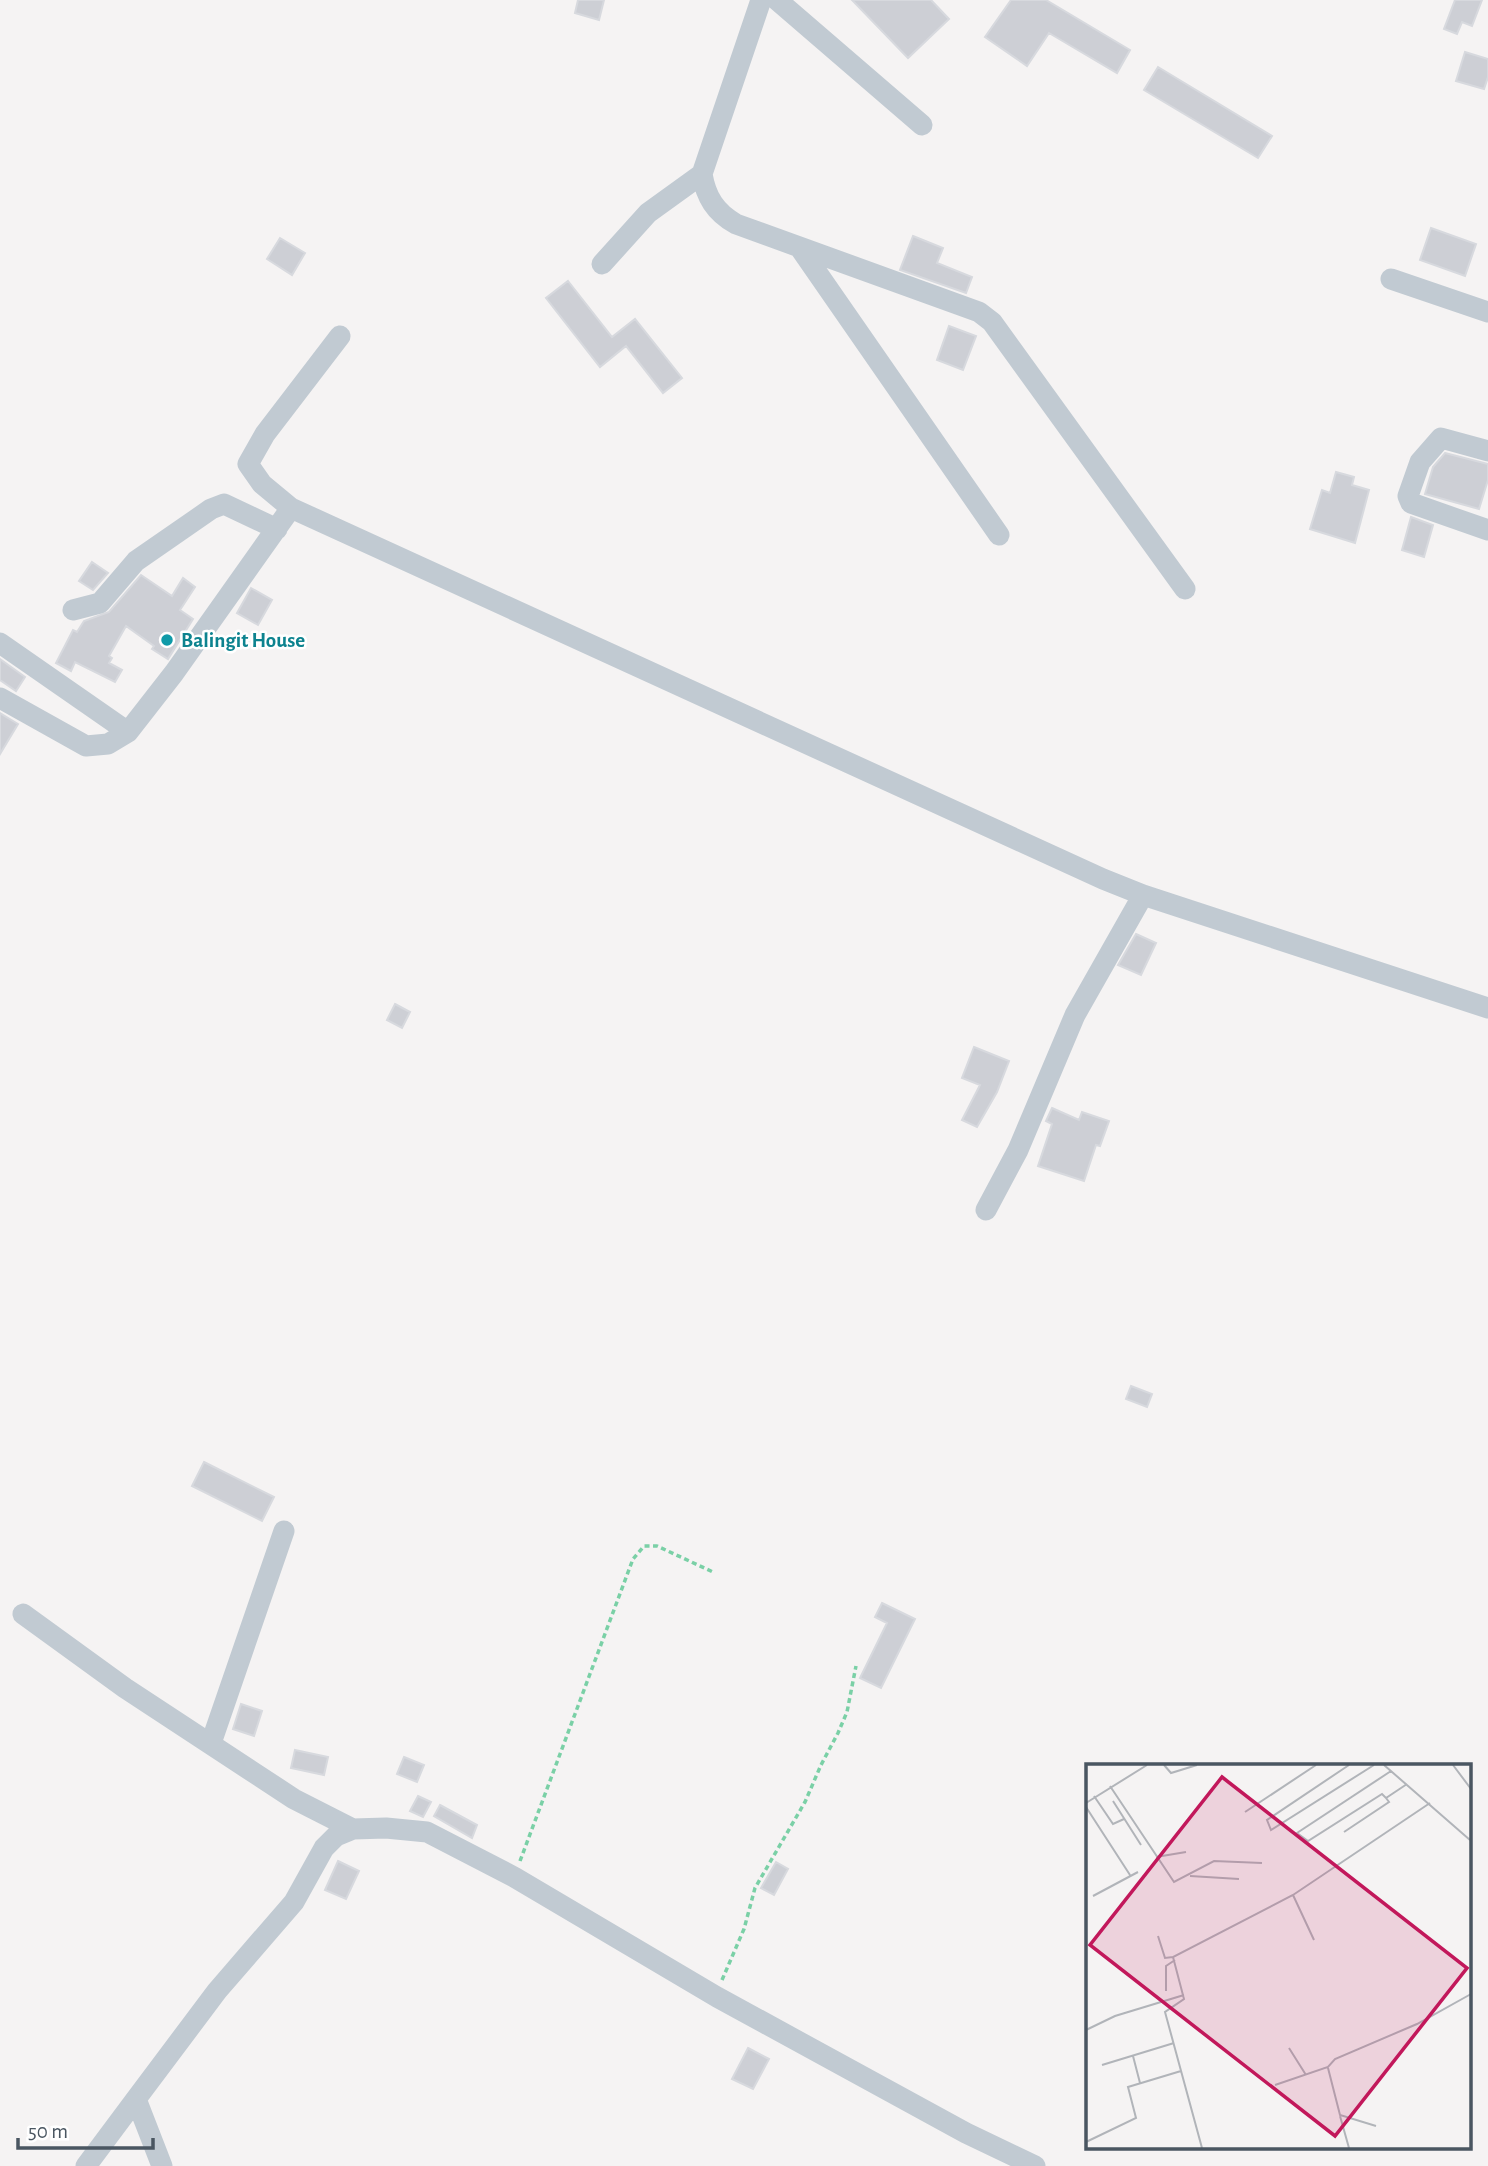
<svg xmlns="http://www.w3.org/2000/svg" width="1488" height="2166" viewBox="0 0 1488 2166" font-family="'Alegreya Sans',sans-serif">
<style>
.building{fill:#cdcfd5;stroke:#d7d9de;stroke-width:2}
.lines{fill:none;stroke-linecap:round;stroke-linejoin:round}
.path{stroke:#7ad0a6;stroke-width:3.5;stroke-dasharray:5 3.5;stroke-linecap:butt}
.minor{stroke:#c1cad2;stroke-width:21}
.culture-dot{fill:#0f9aa8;stroke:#fff;stroke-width:2.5}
.labels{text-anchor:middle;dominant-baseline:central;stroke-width:5;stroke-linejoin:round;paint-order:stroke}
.culture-label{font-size:21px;font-weight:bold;fill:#0d838f;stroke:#fff;text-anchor:start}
.inset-road{fill:none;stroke:#b1b4b9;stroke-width:2}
.view{fill:#c2185b;fill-opacity:0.15;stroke:#c2185b;stroke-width:3.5}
.inset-edge{fill:none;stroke:#4a5661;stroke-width:3.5}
</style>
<rect width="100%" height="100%" fill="#f5f3f3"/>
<path class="building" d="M 578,0 L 604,0 L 599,20 L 575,13 Z
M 852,0 L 931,0 L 949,19 L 908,58 Z
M 1011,0 L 1046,0 L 1130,50 L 1117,73 L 1049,33 L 1027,66 L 985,37 Z
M 1455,0 L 1482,0 L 1472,26 L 1462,22 L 1457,34 L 1444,29 Z
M 1465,52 L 1488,59 L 1488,77 L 1484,89 L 1456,81 Z
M 1158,67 L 1272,136 L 1258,158 L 1144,90 Z
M 1431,228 L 1476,244 L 1465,276 L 1420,260 Z
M 913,236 L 943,248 L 937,263 L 972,277 L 966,293 L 900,270 Z
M 280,238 L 305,253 L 292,275 L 267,259 Z
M 568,281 L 612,337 L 635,319 L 682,378 L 663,393 L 626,346 L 600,367 L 546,298 Z
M 949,326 L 976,336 L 963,370 L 937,360 Z
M 1445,453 L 1488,464 L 1488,480 L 1479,509 L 1425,494 L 1433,467 Z
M 1336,472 L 1354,477 L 1352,485 L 1369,490 L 1355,543 L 1310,529 L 1322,490 L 1330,493 Z
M 1411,517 L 1433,525 L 1424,557 L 1402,550 Z
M 92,562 L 108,573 L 93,590 L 79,581 Z
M 141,575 L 172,596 L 183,578 L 195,587 L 180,610 L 193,619 L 168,659 L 152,649 L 154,646 L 126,626 L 109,656 L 112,658 L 109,663 L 122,670 L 115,682 L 75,662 L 71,671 L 56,663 L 73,630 L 77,632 L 84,621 L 109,612 Z
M 251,588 L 272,600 L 258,625 L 237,613 Z
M 0,659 L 25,677 L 16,691 L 0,680 Z
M 0,713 L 18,724 L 0,754 Z
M 1136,934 L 1156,943 L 1141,975 L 1118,965 Z
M 395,1004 L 410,1012 L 402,1028 L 387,1020 Z
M 974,1047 L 1009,1061 L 997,1092 L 977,1127 L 962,1120 L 980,1085 L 962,1078 Z
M 1052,1108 L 1079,1120 L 1082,1112 L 1109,1121 L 1100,1146 L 1096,1145 L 1084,1181 L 1038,1166 L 1052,1124 L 1046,1121 Z
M 1131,1386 L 1152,1394 L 1147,1407 L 1126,1399 Z
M 204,1462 L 274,1497 L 262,1521 L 192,1486 Z
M 882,1603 L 915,1619 L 881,1688 L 860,1678 L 887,1623 L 875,1617 Z
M 241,1704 L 262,1711 L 254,1736 L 233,1729 Z
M 295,1750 L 328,1757 L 324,1775 L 291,1768 Z
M 404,1757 L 424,1765 L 417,1782 L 397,1774 Z
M 418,1796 L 431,1802 L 423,1817 L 410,1811 Z
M 440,1805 L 477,1825 L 472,1838 L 434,1816 Z
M 338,1861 L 359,1871 L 346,1899 L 325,1890 Z
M 776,1862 L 788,1869 L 774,1895 L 761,1888 Z
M 748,2048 L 769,2059 L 753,2089 L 732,2079 Z"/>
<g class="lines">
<path class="path" d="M 520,1861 L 633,1559 L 644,1546 L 657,1546 L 713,1572
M 722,1980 L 744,1929 L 755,1888 L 805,1802 L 821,1765 L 838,1733 L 847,1712 L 856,1666"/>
<path class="minor" d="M 761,0 L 702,174 C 706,197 715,212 736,224 L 979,312 L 992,322 L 1185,589
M 777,0 L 922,125
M 800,248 L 999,535
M 602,264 L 648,213 L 702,174
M 1391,279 L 1488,312
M 1488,451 L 1441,438 L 1420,462 L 1408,496 L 1411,503 L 1488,530
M 291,508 L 262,484 L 248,464 L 265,434 L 340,336
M 73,610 L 100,603 L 136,561 L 211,509 L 224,504 L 277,529
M 0,643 L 128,732
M 0,698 L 86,746 L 108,744 L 128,732 L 174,673 L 291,508 L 1103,879 L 1143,895 L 1488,1008
M 986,1210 L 1018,1150 L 1075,1015 L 1143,895
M 23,1614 L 125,1688 L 294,1799 L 353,1829 L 386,1828 L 427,1832 L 514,1877 L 717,1997 L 966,2133 L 1035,2166
M 211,1743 L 284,1531
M 86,2166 L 136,2099
M 162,2166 L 136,2099 L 217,1991 L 294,1902 L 324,1848 L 336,1836 L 353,1829"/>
</g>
<circle class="culture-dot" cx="167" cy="640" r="7"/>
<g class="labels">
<g class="culture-label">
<text x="181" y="640">Balingit House</text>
</g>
</g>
<g transform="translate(1086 1764)">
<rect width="385" height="385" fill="#f5f3f3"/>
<path class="inset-road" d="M 78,1 L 85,9 L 111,1M 263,1 L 181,56 L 185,66 L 288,1M 298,1 L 384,76M 367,1 L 385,25M 305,7 L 211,69 L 222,77 L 296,30 L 300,34 L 321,20M 24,22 L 88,118 L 128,97 L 176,99M 8,32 L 27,60 L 38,55M 27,37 L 55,81M 0,39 L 61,1M 0,43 L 44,111M 159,48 L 230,1M 258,68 L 303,38 L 300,34M 70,93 L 100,88M 104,112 L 153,115M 207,131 L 228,176M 7,132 L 52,108M 72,172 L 79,194 L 87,193M 80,227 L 80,202 L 89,196M 0,266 L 29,252 L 98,231M 203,284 L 220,311M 47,292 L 54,319M 16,301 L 88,279M 242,304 L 254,351 L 290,362M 189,321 L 242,303 L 249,295 L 331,260 L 385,230M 254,352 L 263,384M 0,378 L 50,354 L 42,323 L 95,307M 116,384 L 79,248 L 98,235 L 87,193 L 207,131 L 344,39"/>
<path class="view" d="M 136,13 L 381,204 L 249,372 L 4,181 Z"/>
<rect width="385" height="385" class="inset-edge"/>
</g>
<path d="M18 2138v10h135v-10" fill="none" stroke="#4a5661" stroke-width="3.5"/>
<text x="28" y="2138" font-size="21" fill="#4a5661" stroke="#ffffff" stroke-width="5" paint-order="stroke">50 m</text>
</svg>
